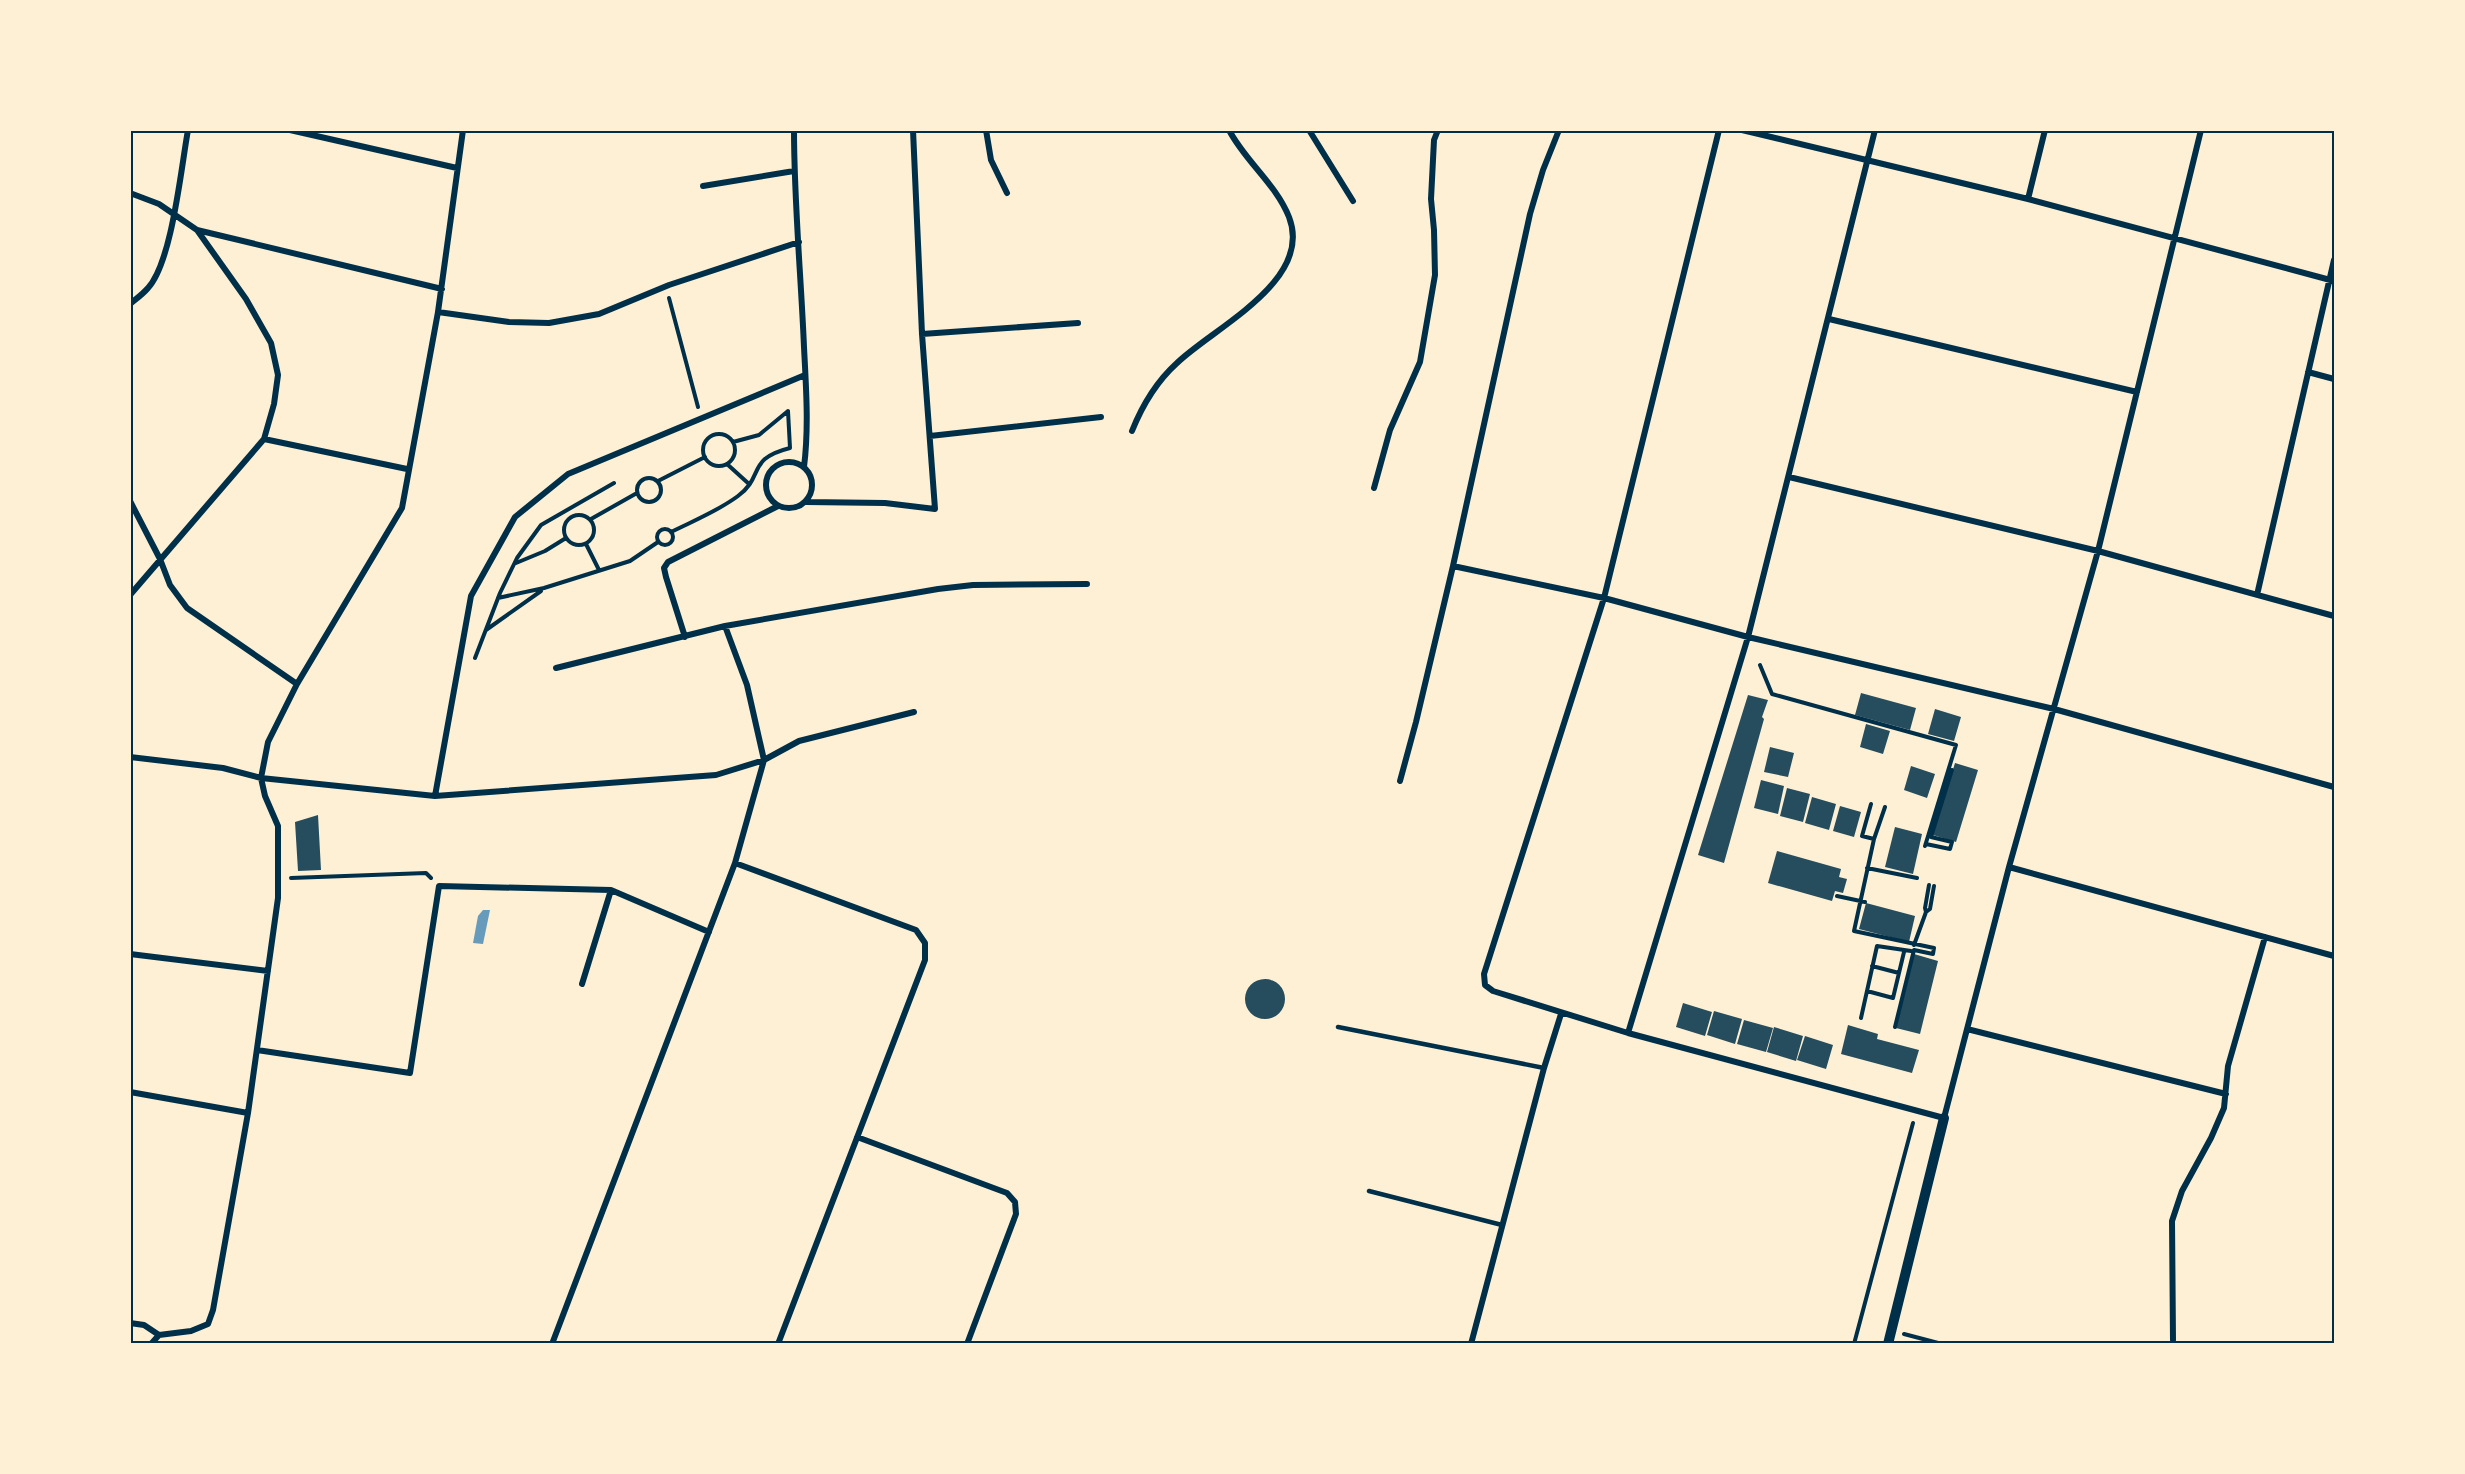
<svg xmlns="http://www.w3.org/2000/svg" width="2465" height="1474" viewBox="0 0 2465 1474" font-family="Karla,sans-serif">
<style>
.water{fill:#669bbc}
.building{fill:#264d5e}
.lines{fill:none;stroke-linecap:round;stroke-linejoin:round}
.path{stroke:#003049;stroke-width:4}
.service{stroke:#003049;stroke-width:4.5}
.minor{stroke:#003049;stroke-width:6}
.tertiary{stroke:#003049;stroke-width:10}
.neatline{fill:none;stroke:#003049;stroke-width:2}
</style>
<rect width="100%" height="100%" fill="#fdf0d5"/>
<path class="water" d="M 483,910 L 490,910 L 483,944 L 473,943 L 478,916 Z"/>
<path class="building" d="M 1861,693 L 1916,708 L 1910,730 L 1855,715 Z
M 1748,695 L 1768,700 L 1762,717 L 1764,719 L 1724,863 L 1698,855 Z
M 1935,709 L 1961,717 L 1954,741 L 1928,734 Z
M 1866,724 L 1890,731 L 1883,754 L 1860,747 Z
M 1770,747 L 1794,753 L 1788,777 L 1764,772 Z
M 1955,763 L 1978,770 L 1956,842 L 1933,835 Z
M 1911,766 L 1935,774 L 1927,798 L 1904,790 Z
M 1761,780 L 1784,786 L 1778,814 L 1754,808 Z
M 1787,788 L 1810,794 L 1803,822 L 1780,816 Z
M 1812,797 L 1836,804 L 1829,830 L 1805,823 Z
M 1840,806 L 1861,812 L 1854,837 L 1833,831 Z
M 318,815 L 321,870 L 298,871 L 295,822 Z
M 1895,827 L 1922,834 L 1913,874 L 1885,867 Z
M 1777,851 L 1841,869 L 1839,877 L 1847,879 L 1843,893 L 1835,891 L 1832,901 L 1768,883 Z
M 1866,903 L 1915,916 L 1909,942 L 1859,929 Z
M 1914,954 L 1938,961 L 1920,1034 L 1896,1028 Z
M1245 999a20 20 0 1 1 40 0a20 20 0 1 1-40 0Z
M 1683,1003 L 1712,1012 L 1705,1036 L 1676,1027 Z
M 1714,1011 L 1742,1019 L 1735,1044 L 1707,1035 Z
M 1744,1020 L 1773,1028 L 1766,1052 L 1737,1044 Z
M 1848,1025 L 1878,1034 L 1877,1039 L 1919,1050 L 1912,1073 L 1841,1054 Z
M 1774,1027 L 1803,1036 L 1796,1061 L 1767,1052 Z
M 1805,1036 L 1833,1045 L 1826,1069 L 1797,1060 Z"/>
<g class="lines">
<path class="path" d="M 669,298 L 698,407
M703 450a16 16 0 1 1 32 0a16 16 0 1 1-32 0Z
M 733,442 L 759,435 L 788,411
M 727,464 L 749,484
M637 490a12 12 0 1 1 24 0a12 12 0 1 1-24 0Z
M 658,481 L 705,457
M564 530a15 15 0 1 1 30 0a15 15 0 1 1-30 0Z
M 591,519 L 637,493
M657 537a8 8 0 1 1 16 0a8 8 0 1 1-16 0Z
M 671,532 C 693,521 718,511 738,496 C 765,476 746,459 790,448 L 788,411
M 586,544 L 599,570
M 516,563 L 545,551 L 566,538
M 498,598 L 544,588 L 630,561 L 658,542
M 486,630 L 541,591
M 475,658 L 500,593 L 517,558 L 541,525 L 614,483
M 1760,665 L 1772,694 L 1956,745 L 1925,846
M 1871,804 L 1862,836 L 1874,839
M 1885,807 L 1874,839 L 1854,931 L 1934,948 L 1933,954 L 1914,950 L 1895,1027
M 1926,844 L 1950,849 L 1952,842 L 1931,837 L 1952,770
M 1867,868 L 1917,878
M 291,878 L 426,873 L 431,878
M 1929,885 L 1925,908 L 1926,912 L 1930,909 L 1934,886
M 1837,896 L 1865,902
M 1914,945 L 1926,912
M 1872,966 L 1899,973
M 1867,991 L 1893,998 L 1904,952
M 1861,1018 L 1877,946 L 1911,951
M 1904,1334 L 1942,1344
M 1854,1344 L 1913,1123"/>
<path class="service" d="M 1338,1027 L 1544,1068
M 1369,1191 L 1502,1225"/>
<path class="minor" d="M 290,130 L 457,168
M 794,130 C 794,203 801,275 804,347 C 806,387 809,427 804,467
M 986,130 L 991,160 L 1007,193
M 1309,130 L 1353,201
M 1719,130 L 1604,598 L 1484,974 L 1485,985 L 1493,991 L 1628,1033 L 1944,1118 L 2009,867 L 2098,551 L 2201,130
M 1742,130 L 2028,199 L 2334,281
M 703,186 L 794,171
M 130,193 L 159,204 L 197,230 L 442,289
M 2028,199 L 2045,130
M 130,304 C 136,299 143,294 148,288 C 172,262 181,168 188,130
M 438,312 L 509,322 L 549,323 L 599,314 L 669,285 L 799,242
M 1829,319 L 2137,392
M 922,334 L 1078,323
M 2308,372 L 2334,379
M 1132,431 C 1142,406 1156,382 1177,363 C 1213,328 1314,281 1289,217 C 1276,184 1245,161 1229,130
M 930,436 L 1101,417
M 264,439 L 407,469
M766 485a23 23 0 1 1 46 0a23 23 0 1 1-46 0Z
M 1789,477 L 2098,551 L 2334,616
M 1374,488 L 1390,430 L 1420,362 L 1435,275 L 1434,230 L 1431,199 L 1434,140 L 1438,130
M 130,501 L 160,559 L 170,585 L 187,608 L 297,684
M 806,502 L 885,503 L 935,509 L 922,334 L 913,130
M 1453,566 L 1604,598 L 1748,637 L 2054,709 L 2334,787
M 130,595 L 264,439 L 274,404 L 278,375 L 271,343 L 246,299 L 197,230
M 2257,595 L 2334,260
M 685,637 L 666,577 L 664,568 L 668,562 L 778,506
M 556,668 L 725,626 L 938,589 L 973,585 L 1087,584
M 130,757 L 223,768 L 261,778 L 435,796 L 716,775 L 764,760 L 799,741 L 914,712
M 1400,781 L 1416,722 L 1453,566 L 1530,214 L 1543,170 L 1559,130
M 435,796 L 471,596 L 515,517 L 568,474 L 805,375
M 735,863 L 916,930 L 925,943 L 925,960 L 778,1344
M 2009,867 L 2334,956
M 130,954 L 268,971
M 582,984 L 611,890
M 1967,1029 L 2226,1094
M 1628,1033 L 1748,637 L 1875,130
M 257,1050 L 410,1073 L 439,886 L 611,890 L 709,932
M 130,1092 L 248,1113
M 857,1137 L 1007,1193 L 1015,1202 L 1016,1214 L 967,1344
M 130,1323 L 144,1325 L 159,1335
M 2173,1340 L 2172,1221 L 2182,1191 L 2211,1138 L 2224,1108 L 2228,1066 L 2265,937
M 151,1344 L 159,1335 L 191,1331 L 208,1324 L 213,1310 L 248,1113 L 278,898 L 278,826 L 265,796 L 261,778 L 268,742 L 297,684 L 402,508 L 438,312 L 463,130
M 552,1344 L 735,863 L 764,760 L 747,685 L 725,626
M 1471,1344 L 1544,1068 L 1561,1014"/>
<path class="tertiary" d="M 1888,1344 L 1944,1118"/>
</g>
<rect width="2465" height="1474" fill="none" stroke="#fdf0d5" stroke-width="264"/>
<rect x="132" y="132" width="2201" height="1210" class="neatline"/>
</svg>
